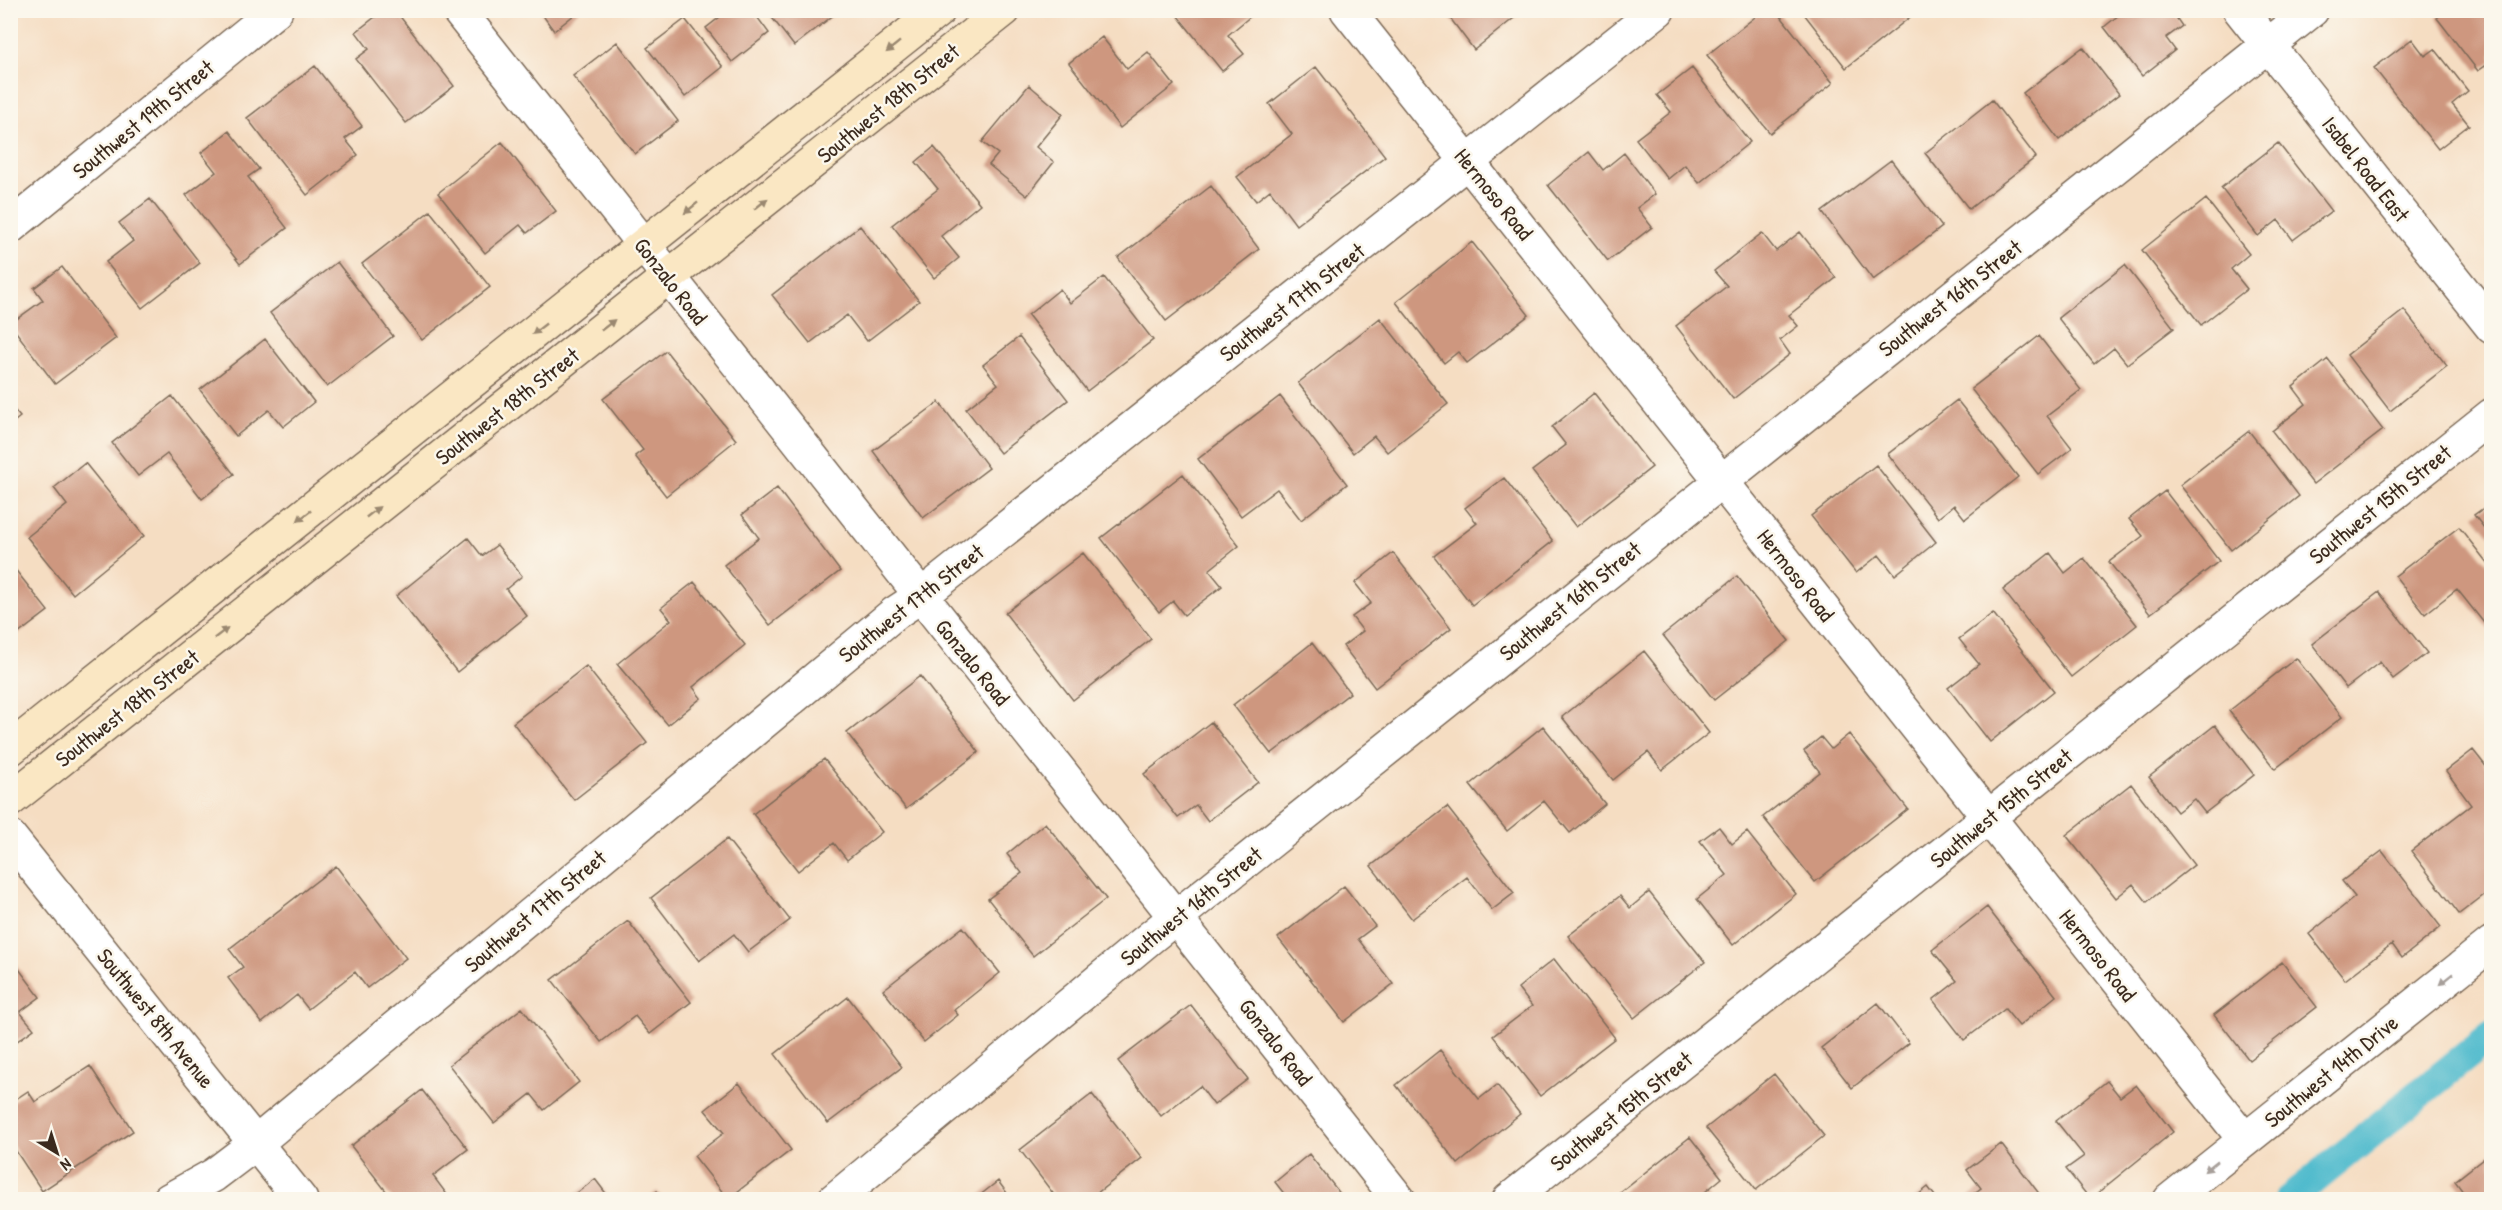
<svg xmlns="http://www.w3.org/2000/svg" width="2502" height="1210" viewBox="0 0 2502 1210" font-family="'Patrick Hand',sans-serif">
<style>
.lines{fill:none;stroke-linecap:round;stroke-linejoin:round}
.canal{stroke:#51bbcd;stroke-width:30}
.building{fill:#ce977f}
.street-casing{stroke:#7c6957;stroke-width:36}
.secondary-casing{stroke:#7c6957;stroke-width:36}
.street{stroke:#fff;stroke-width:33}
.secondary{stroke:#fae7c3;stroke-width:33}
.oneway{fill:#9a8870}
.oneway2{fill:#a79f9a}
.labels{text-anchor:middle;dominant-baseline:central;stroke-width:5;stroke-linejoin:round;paint-order:stroke}
.street-label{font-size:22px;fill:#3b2a1e;stroke:#fbf7ec}
</style>
<rect width="100%" height="100%" fill="#fbf7ec"/>
<filter id="ink" filterUnits="userSpaceOnUse"><feTurbulence type="fractalNoise" baseFrequency=".0167" numOctaves="2"/><feDisplacementMap in="SourceGraphic" scale="12" xChannelSelector="R" yChannelSelector="G"/><feConvolveMatrix kernelMatrix="1 2 1 2 8 2 1 2 1" color-interpolation-filters="sRGB"/></filter>
<filter id="wash" filterUnits="userSpaceOnUse"><feTurbulence type="fractalNoise" baseFrequency=".008" numOctaves="4" result="noise"/><feDisplacementMap in="SourceGraphic" scale="24" xChannelSelector="R" yChannelSelector="G"/><feGaussianBlur stdDeviation="1.35" result="paint"/><feColorMatrix in="noise" values="0 0 0 0 0 0 0 0 0 0 0 0 0 0 0 0 0 1.4 0 .05"/><feComposite in="paint" operator="in"/></filter>
<g filter="url(#wash)">
<rect width="100%" height="100%" fill="#f5ddc2"/>
<g class="lines">
<path class="canal" d="M 2289,1200 L 2492,1035"/>
</g>
<g id="blocks">
<path class="building" d="M 384,10 L 395,10 L 454,86 L 406,123 L 356,59 L 369,49 L 356,32 Z
M 539,10 L 580,10 L 554,31 Z
M 729,10 L 752,10 L 769,33 L 732,62 L 706,28 Z
M 766,10 L 840,10 L 794,46 Z
M 1173,10 L 1258,10 L 1228,35 L 1244,54 L 1222,71 Z
M 1444,10 L 1524,10 L 1474,50 Z
M 1764,10 L 1776,10 L 1833,83 L 1770,133 L 1707,55 Z
M 1801,10 L 1913,10 L 1915,13 L 1846,68 Z
M 2125,10 L 2171,10 L 2182,26 L 2166,38 L 2175,50 L 2142,76 L 2104,27 Z
M 2446,10 L 2492,10 L 2492,61 L 2478,71 L 2437,18 Z
M 685,19 L 723,67 L 685,97 L 647,48 Z
M 1102,37 L 1127,69 L 1148,52 L 1174,85 L 1120,128 L 1069,63 Z
M 2412,39 L 2425,56 L 2435,49 L 2468,91 L 2452,104 L 2469,125 L 2438,149 L 2374,68 Z
M 617,42 L 678,121 L 635,154 L 573,76 Z
M 2083,47 L 2119,94 L 2059,140 L 2023,93 Z
M 315,66 L 362,126 L 345,139 L 358,155 L 307,195 L 247,118 Z
M 1316,67 L 1385,156 L 1296,225 L 1270,190 L 1256,201 L 1237,177 L 1292,134 L 1269,104 Z
M 1692,68 L 1750,142 L 1699,183 L 1685,165 L 1668,179 L 1636,139 L 1671,112 L 1657,95 Z
M 1029,85 L 1063,114 L 1036,147 L 1054,162 L 1027,196 L 989,165 L 998,154 L 982,142 Z
M 1992,100 L 2036,157 L 1969,209 L 1925,153 Z
M 229,131 L 259,169 L 248,177 L 287,228 L 240,264 L 186,195 L 216,172 L 201,153 Z
M 502,142 L 556,211 L 527,233 L 520,225 L 485,253 L 438,193 Z
M 2278,143 L 2331,211 L 2293,240 L 2278,220 L 2258,236 L 2221,188 Z
M 934,147 L 980,204 L 941,236 L 959,258 L 934,278 L 892,225 L 938,189 L 916,162 Z
M 1589,152 L 1603,170 L 1624,153 L 1655,194 L 1637,208 L 1652,227 L 1608,261 L 1548,185 Z
M 1891,160 L 1942,227 L 1873,280 L 1822,212 Z
M 1211,186 L 1259,249 L 1166,321 L 1118,258 Z
M 150,199 L 200,263 L 142,308 L 106,262 L 133,241 L 119,223 Z
M 2206,199 L 2249,254 L 2231,269 L 2247,289 L 2201,325 L 2142,250 Z
M 430,211 L 490,287 L 422,340 L 362,264 Z
M 860,226 L 919,301 L 867,341 L 847,315 L 810,343 L 772,295 Z
M 1800,232 L 1836,278 L 1789,315 L 1798,326 L 1780,340 L 1790,354 L 1733,399 L 1676,326 L 1727,286 L 1714,271 L 1762,233 L 1776,251 Z
M 1472,242 L 1529,315 L 1467,363 L 1458,352 L 1444,363 L 1396,302 Z
M 337,262 L 393,336 L 327,387 L 270,313 Z
M 2125,265 L 2174,328 L 2127,364 L 2114,348 L 2094,364 L 2058,318 Z
M 62,267 L 116,338 L 55,384 L 10,324 L 43,300 L 34,288 Z
M 1104,277 L 1153,340 L 1087,391 L 1028,315 L 1060,289 L 1070,303 Z
M 2404,310 L 2447,366 L 2390,411 L 2347,355 Z
M 1380,318 L 1448,404 L 1387,452 L 1374,436 L 1353,453 L 1298,383 Z
M 2039,336 L 2081,390 L 2047,416 L 2072,448 L 2038,474 L 1971,389 Z
M 1019,337 L 1068,400 L 1000,453 L 966,409 L 998,384 L 983,365 Z
M 265,339 L 314,402 L 283,427 L 269,410 L 236,436 L 200,390 Z
M 666,351 L 736,440 L 666,496 L 635,456 L 643,450 L 603,399 Z
M 2328,359 L 2383,430 L 2313,484 L 2272,431 L 2306,404 L 2293,387 Z
M 1594,393 L 1652,467 L 1576,527 L 1532,471 L 1566,445 L 1552,427 Z
M 172,396 L 234,474 L 202,499 L 167,454 L 138,476 L 112,443 Z
M 1280,396 L 1347,484 L 1301,520 L 1277,489 L 1241,516 L 1198,459 Z
M 1957,400 L 2018,477 L 1965,519 L 1954,505 L 1938,518 L 1888,454 Z
M 939,402 L 989,468 L 923,518 L 873,451 Z
M 10,405 L 20,417 L 10,425 Z
M 2249,431 L 2299,496 L 2231,550 L 2180,485 Z
M 85,463 L 144,536 L 73,594 L 27,537 L 67,505 L 54,488 Z
M 1876,465 L 1936,542 L 1895,575 L 1879,555 L 1856,573 L 1811,516 Z
M 1183,474 L 1239,546 L 1209,570 L 1222,586 L 1184,615 L 1173,601 L 1159,612 L 1101,538 Z
M 1504,478 L 1553,541 L 1472,605 L 1434,556 L 1477,523 L 1465,508 Z
M 777,488 L 840,571 L 770,625 L 724,565 L 759,538 L 742,515 Z
M 2165,491 L 2219,561 L 2150,614 L 2109,562 L 2143,536 L 2129,519 Z
M 2492,502 L 2492,538 L 2474,515 Z
M 2459,527 L 2492,569 L 2492,633 L 2457,589 L 2425,614 L 2395,576 Z
M 468,538 L 482,556 L 497,545 L 522,576 L 506,589 L 527,616 L 457,672 L 396,596 Z
M 1083,553 L 1151,639 L 1073,700 L 1005,613 Z
M 1393,553 L 1451,628 L 1375,688 L 1343,646 L 1363,631 L 1352,617 L 1371,603 L 1355,583 Z
M 2050,553 L 2065,573 L 2084,558 L 2137,625 L 2071,677 L 2003,590 Z
M 10,563 L 48,611 L 10,640 Z
M 1737,576 L 1789,641 L 1714,700 L 1663,635 Z
M 694,582 L 745,645 L 693,687 L 701,698 L 668,725 L 617,664 L 671,620 L 661,608 Z
M 2379,592 L 2427,653 L 2393,679 L 2380,662 L 2346,688 L 2312,644 Z
M 1993,613 L 2054,691 L 1990,742 L 1948,688 L 1979,664 L 1959,639 Z
M 1312,643 L 1350,693 L 1271,754 L 1233,705 Z
M 1644,651 L 1709,733 L 1662,770 L 1648,752 L 1613,780 L 1562,717 Z
M 2296,658 L 2342,717 L 2275,769 L 2229,711 Z
M 586,666 L 647,743 L 574,800 L 513,723 Z
M 920,676 L 979,752 L 906,809 L 847,733 Z
M 1211,722 L 1258,782 L 1208,821 L 1196,805 L 1178,818 L 1144,774 Z
M 2215,725 L 2254,775 L 2205,813 L 2194,799 L 2177,812 L 2149,777 Z
M 1543,726 L 1605,804 L 1570,833 L 1544,801 L 1507,831 L 1470,785 Z
M 1849,734 L 1908,809 L 1815,882 L 1763,817 L 1820,772 L 1804,751 L 1821,737 L 1831,749 Z
M 2473,750 L 2492,774 L 2492,889 L 2459,914 L 2411,851 L 2471,805 L 2446,771 Z
M 824,759 L 882,832 L 847,860 L 834,843 L 798,871 L 753,814 Z
M 2131,784 L 2194,865 L 2147,902 L 2133,884 L 2116,898 L 2066,835 Z
M 1447,807 L 1514,893 L 1492,910 L 1467,877 L 1412,919 L 1371,866 Z
M 1045,823 L 1106,899 L 1033,956 L 988,899 L 1022,873 L 1007,854 Z
M 1719,827 L 1732,844 L 1747,832 L 1796,894 L 1733,945 L 1697,899 L 1727,875 L 1700,841 Z
M 727,839 L 790,920 L 748,952 L 734,934 L 699,961 L 651,898 Z
M 2382,851 L 2441,927 L 2402,958 L 2392,944 L 2345,980 L 2309,934 L 2355,897 L 2342,881 Z
M 336,866 L 406,958 L 367,988 L 355,972 L 308,1009 L 297,995 L 262,1023 L 228,978 L 243,967 L 229,949 Z
M 1344,886 L 1375,926 L 1358,939 L 1393,984 L 1344,1022 L 1278,938 Z
M 1649,892 L 1705,962 L 1634,1018 L 1568,936 L 1620,896 L 1630,908 Z
M 1987,907 L 2056,996 L 2019,1026 L 2005,1009 L 1964,1040 L 1933,1000 L 1957,981 L 1932,950 Z
M 628,921 L 691,1002 L 650,1034 L 635,1016 L 601,1042 L 552,980 Z
M 963,927 L 1000,973 L 954,1010 L 958,1015 L 924,1042 L 883,990 Z
M 10,957 L 40,997 L 20,1012 L 34,1029 L 10,1046 Z
M 1554,959 L 1615,1038 L 1540,1096 L 1493,1036 L 1532,1006 L 1518,988 Z
M 2282,962 L 2317,1007 L 2249,1060 L 2214,1015 Z
M 848,997 L 902,1067 L 828,1123 L 775,1054 Z
M 1878,1003 L 1909,1043 L 1852,1088 L 1821,1048 Z
M 1191,1005 L 1248,1079 L 1214,1105 L 1200,1086 L 1161,1116 L 1118,1061 Z
M 522,1008 L 579,1082 L 544,1110 L 531,1094 L 494,1123 L 449,1065 Z
M 1440,1050 L 1479,1099 L 1497,1085 L 1520,1114 L 1458,1164 L 1396,1085 Z
M 90,1066 L 133,1131 L 42,1191 L 10,1142 L 10,1103 L 28,1091 L 35,1102 Z
M 1774,1074 L 1824,1136 L 1756,1190 L 1706,1128 Z
M 2107,1081 L 2120,1097 L 2136,1085 L 2173,1132 L 2090,1199 L 2066,1169 L 2084,1156 L 2056,1121 Z
M 739,1083 L 791,1150 L 728,1199 L 694,1156 L 724,1133 L 705,1110 Z
M 422,1090 L 468,1149 L 433,1176 L 451,1200 L 393,1200 L 351,1146 Z
M 1092,1094 L 1142,1158 L 1088,1200 L 1058,1200 L 1020,1150 Z
M 1690,1137 L 1722,1178 L 1705,1192 L 1711,1200 L 1624,1200 L 1619,1193 Z
M 2001,1144 L 2044,1200 L 1965,1200 L 1981,1188 L 1967,1170 Z
M 2492,1152 L 2492,1200 L 2469,1200 L 2455,1181 Z
M 1309,1154 L 1345,1200 L 1289,1200 L 1275,1182 Z
M 595,1179 L 611,1200 L 568,1200 Z
M 998,1181 L 1012,1200 L 974,1200 Z
M 1928,1187 L 1938,1200 L 1912,1200 Z
M 657,1191 L 664,1200 L 646,1200 Z"/>
</g>
</g>
<g filter="url(#ink)">
<use href="#blocks" fill-opacity="0" stroke="#7c6957" stroke-width="1.5"/>
<g class="lines">
<defs>
<path id="street" d="M 458,10 L 1399,1200
M 1347,10 L 2245,1140
M 2240,10 L 2492,327
M 10,227 L 276,10
M 10,837 L 301,1200
M 169,1200 L 214,1175 L 256,1143 L 895,613 L 921,596 L 1658,10
M 834,1200 L 1151,937 L 2312,10
M 1509,1200 L 2492,415
M 2170,1200 L 2492,943"/>
<path id="secondary" d="M 10,749 L 939,10
M 10,800 L 1004,10"/>
</defs>
<use href="#street" class="street-casing"/>
<use href="#secondary" class="secondary-casing"/>
<use href="#street" class="street"/>
<use href="#secondary" class="secondary"/>
</g>
<defs><path id="oneway-solid" d="M-6-.8H1V-3.2L6.5 0L1 3.2V.8H-6Z" transform="scale(1.5)"/></defs>
<g class="oneway">
<use href="#oneway-solid" transform="translate(893 47) rotate(141)"/>
<use href="#oneway-solid" transform="translate(761 204) rotate(-39)"/>
<use href="#oneway-solid" transform="translate(691 208) rotate(141)"/>
<use href="#oneway-solid" transform="translate(608 325) rotate(-38)"/>
<use href="#oneway-solid" transform="translate(539 329) rotate(142)"/>
<use href="#oneway-solid" transform="translate(373 512) rotate(-38)"/>
<use href="#oneway-solid" transform="translate(304 516) rotate(142)"/>
<use href="#oneway-solid" transform="translate(221 633) rotate(-38)"/>
</g>
<g class="oneway2">
<use href="#oneway-solid" transform="translate(2446 979) rotate(141)"/>
<use href="#oneway-solid" transform="translate(2211 1166) rotate(141)"/>
</g>
</g>
<g class="labels">
<g class="street-label">
<text transform="translate(888 103) rotate(-39)">Southwest 18th Street</text>
<text transform="translate(143 119) rotate(-39)">Southwest 19th Street</text>
<text transform="translate(2366 169) rotate(52)">Isabel Road East</text>
<text transform="translate(1494 194) rotate(51)">Hermoso Road</text>
<text transform="translate(671 281) rotate(52)">Gonzalo Road</text>
<text transform="translate(1950 298) rotate(-38)">Southwest 16th Street</text>
<text transform="translate(1292 302) rotate(-38)">Southwest 17th Street</text>
<text transform="translate(507 406) rotate(-38)">Southwest 18th Street</text>
<text transform="translate(2380 504) rotate(-39)">Southwest 15th Street</text>
<text transform="translate(1796 575) rotate(52)">Hermoso Road</text>
<text transform="translate(1570 601) rotate(-39)">Southwest 16th Street</text>
<text transform="translate(911 603) rotate(-38)">Southwest 17th Street</text>
<text transform="translate(973 662) rotate(51)">Gonzalo Road</text>
<text transform="translate(127 708) rotate(-38)">Southwest 18th Street</text>
<text transform="translate(2001 808) rotate(-39)">Southwest 15th Street</text>
<text transform="translate(1191 906) rotate(-39)">Southwest 16th Street</text>
<text transform="translate(535 911) rotate(-40)">Southwest 17th Street</text>
<text transform="translate(2098 955) rotate(52)">Hermoso Road</text>
<text transform="translate(156 1018) rotate(51)">Southwest 8th Avenue</text>
<text transform="translate(1276 1042) rotate(52)">Gonzalo Road</text>
<text transform="translate(2331 1071) rotate(-39)">Southwest 14th Drive</text>
<text transform="translate(1621 1111) rotate(-39)">Southwest 15th Street</text>
</g>
</g>
<rect width="2502" height="1210" fill="none" stroke="#fbf7ec" stroke-width="36"/>
<g transform="translate(57 1153) rotate(142)" stroke="#fbf7ec" stroke-width="4.5" paint-order="stroke">
<path d="M0-4.5L10 22L0 15L-10 22Z" fill="#3b2a1e"/>
<text y="-9" font-size="16" font-weight="bold" text-anchor="middle" fill="#3b2a1e">N</text>
</g>
</svg>
